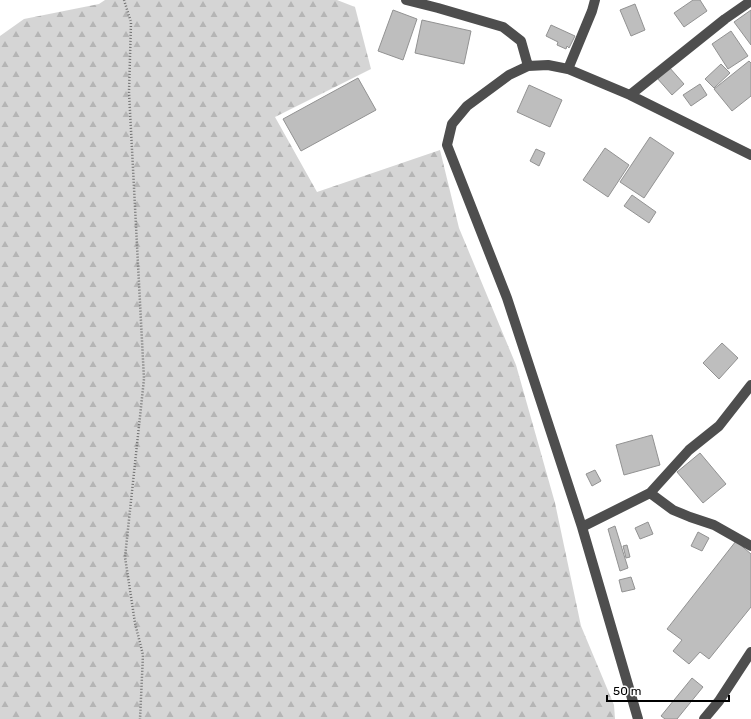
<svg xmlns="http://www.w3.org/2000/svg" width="751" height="719" viewBox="0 0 751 719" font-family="Rubik,sans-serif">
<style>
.forest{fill:url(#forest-firs)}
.building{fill:#bebebe;stroke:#929292}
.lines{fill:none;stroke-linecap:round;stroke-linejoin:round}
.path{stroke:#707070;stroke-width:2.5;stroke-dasharray:1 2;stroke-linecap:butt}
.minor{stroke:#4e4e4e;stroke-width:10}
</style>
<defs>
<pattern id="forest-firs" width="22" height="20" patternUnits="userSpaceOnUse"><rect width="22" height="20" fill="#d5d5d5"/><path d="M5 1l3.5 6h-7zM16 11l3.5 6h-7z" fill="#b5b5b5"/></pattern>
</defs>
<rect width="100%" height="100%" fill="#fff"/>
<path class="forest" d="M 105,0 L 337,0 L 355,7 L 371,69 L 275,117 L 317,192 L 440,150 L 459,228 L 516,365 L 555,503 L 581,626 L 614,705 L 615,719 L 0,719 L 0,36 L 24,19 L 99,4 Z"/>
<path class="building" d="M 693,0 L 700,0 L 707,11 L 684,27 L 674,13 Z
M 635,4 L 645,30 L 631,36 L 620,10 Z
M 393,10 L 417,19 L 403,60 L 378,51 Z
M 751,10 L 751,45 L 734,22 Z
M 422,20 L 471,31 L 464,64 L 415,53 Z
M 551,25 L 575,36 L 569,48 L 567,46 L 566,49 L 557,45 L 558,42 L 546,36 Z
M 731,31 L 748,56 L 728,69 L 712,44 Z
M 749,61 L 751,63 L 751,96 L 732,111 L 714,89 Z
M 721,64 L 730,73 L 714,88 L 705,79 Z
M 669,67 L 684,84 L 672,95 L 657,78 Z
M 358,78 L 376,110 L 301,151 L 283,119 Z
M 700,84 L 707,95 L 691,106 L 683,95 Z
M 529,85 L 562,100 L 550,127 L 517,112 Z
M 650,137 L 674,153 L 644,198 L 620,182 Z
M 605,148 L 629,165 L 608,197 L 583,180 Z
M 536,149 L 545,153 L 539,166 L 530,161 Z
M 632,195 L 656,212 L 649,223 L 624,206 Z
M 722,343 L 738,358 L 719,379 L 703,363 Z
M 652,435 L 660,465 L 624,475 L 616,445 Z
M 700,453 L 726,484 L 703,503 L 677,472 Z
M 595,470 L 601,481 L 592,486 L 586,474 Z
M 648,522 L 653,534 L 640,539 L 635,528 Z
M 615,526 L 628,568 L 620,571 L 608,529 Z
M 698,532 L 709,538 L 702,551 L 691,546 Z
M 736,541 L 751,554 L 751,607 L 709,659 L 700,652 L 689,664 L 673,651 L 682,640 L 667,629 Z
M 627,545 L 630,557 L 626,558 L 623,546 Z
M 631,577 L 635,589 L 622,592 L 619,580 Z
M 692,678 L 703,687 L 677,719 L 665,719 L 661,716 Z"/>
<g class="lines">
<path class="path" d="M 124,0 L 131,22 L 129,92 L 144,379 L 125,557 L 135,623 L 143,655 L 140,719"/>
<path class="minor" d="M 406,0 L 438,8 L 503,27 L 521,41 L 528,66
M 568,69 L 592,11 L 595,0
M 630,95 L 725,19 L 751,1
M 650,493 L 689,450 L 719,426 L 751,385
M 582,527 L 650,493 L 673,510 L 690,517 L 714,525 L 751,546
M 638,719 L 582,527 L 507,298 L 447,145 L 452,124 L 467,106 L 509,75 L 528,66 L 548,65 L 568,69 L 630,95 L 751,155
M 704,719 L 719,701 L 751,652"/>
</g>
<path d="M607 695v6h122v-6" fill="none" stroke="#000000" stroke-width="2"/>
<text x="613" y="695" font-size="12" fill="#000000" stroke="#ffffff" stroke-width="3" paint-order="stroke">50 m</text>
</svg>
